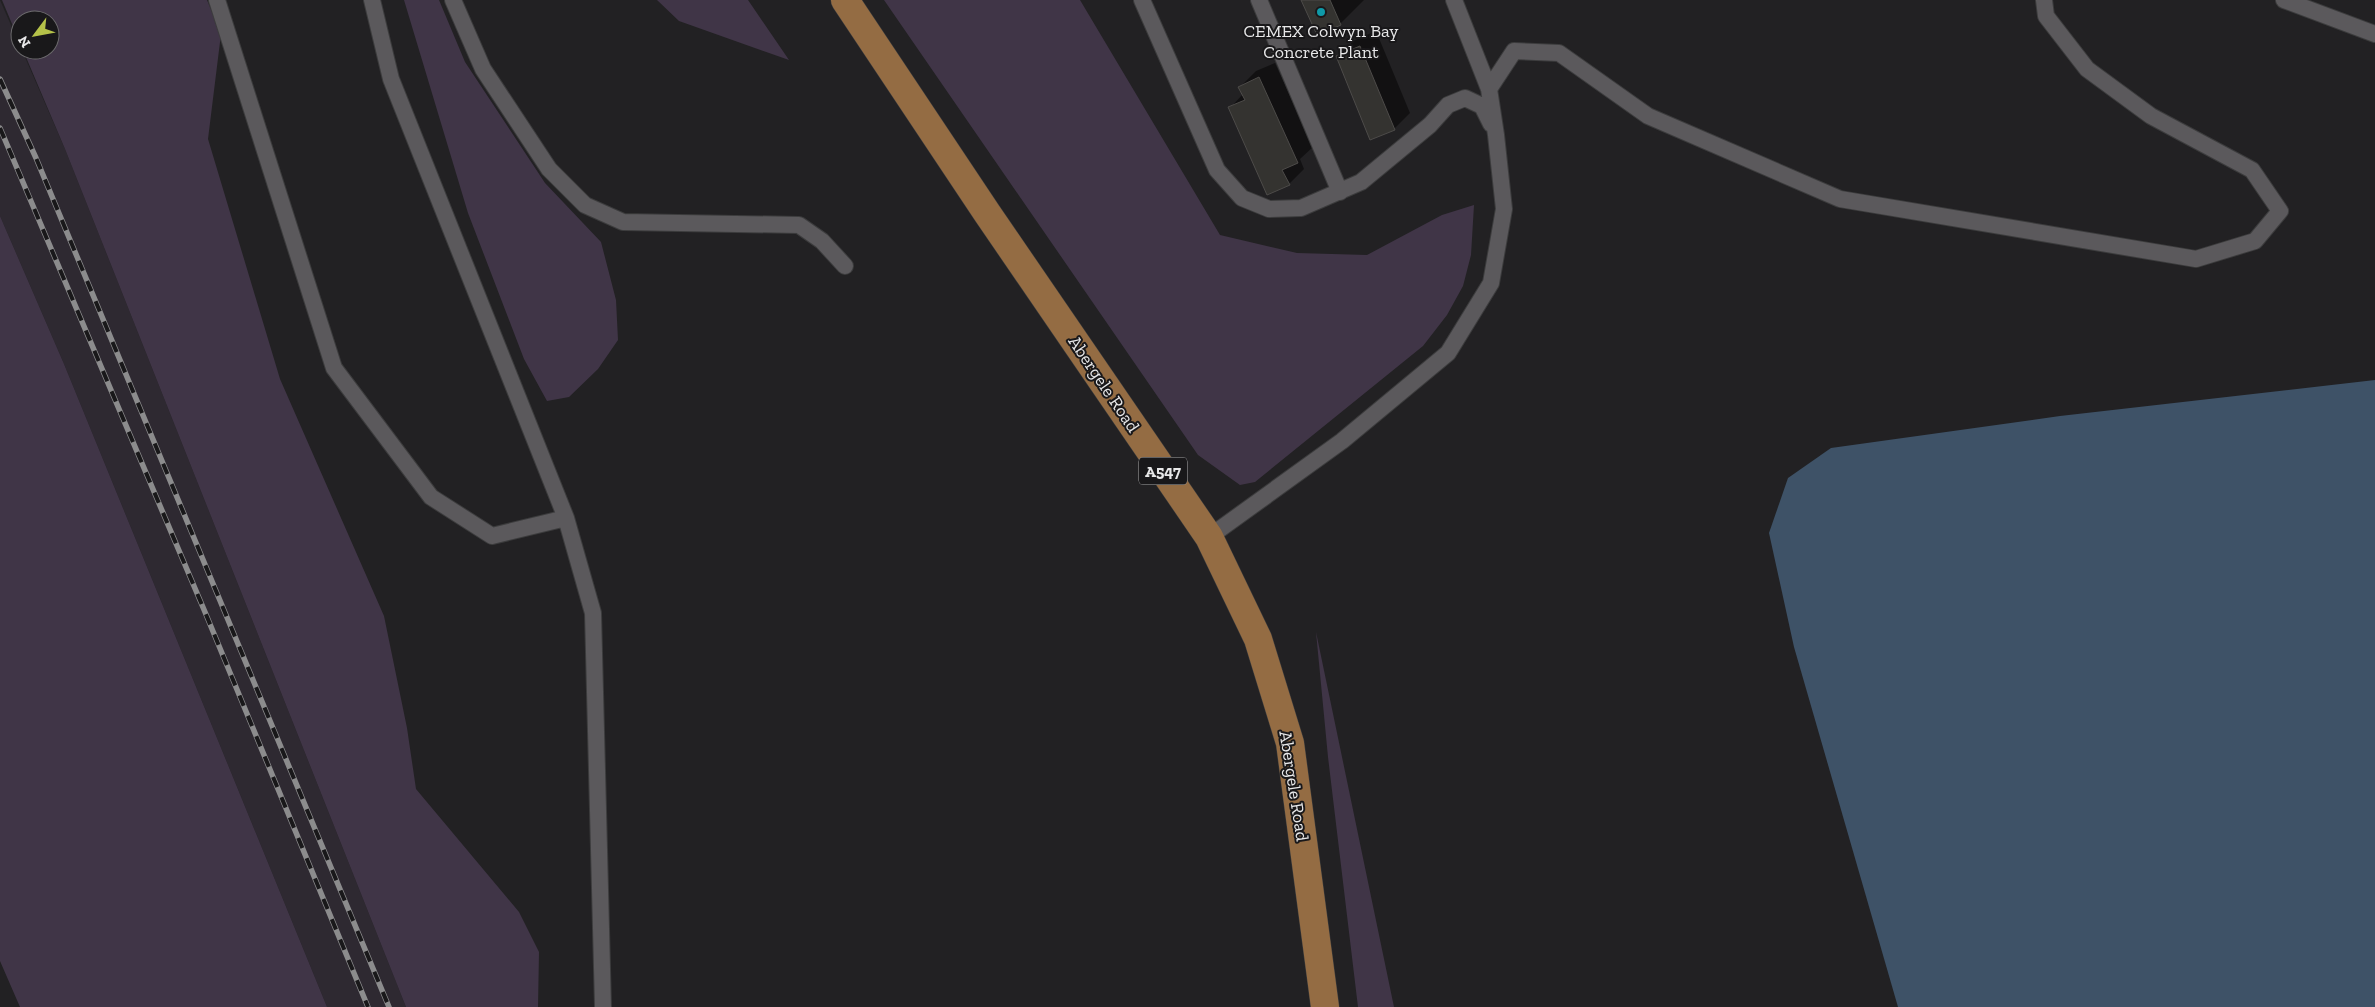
<svg xmlns="http://www.w3.org/2000/svg" width="2375" height="1007" viewBox="0 0 2375 1007" font-family="'Zilla Slab',serif">
<style>
.built{fill:#2e2931}
.green{fill:#403547}
.water{fill:#3e5267}
.shadow{fill:#0007}
.building{fill:#343330;stroke:#4d4b49}
.lines{fill:none;stroke-linecap:round;stroke-linejoin:round}
.service-casing{stroke:#3c3c3d;stroke-width:18}
.primary-casing{stroke:#3c3c3d;stroke-width:29}
.service{stroke:#5b595c;stroke-width:16}
.primary{stroke:#946c43;stroke-width:28}
.rail-casing{stroke:#8c8c8d;stroke-width:5.5}
.rail{stroke:#19181a;stroke-width:4;stroke-dasharray:11;stroke-linecap:butt}
.culture-dot{fill:#0f9aa8;stroke:#19181a;stroke-width:2}
.labels{text-anchor:middle;dominant-baseline:central;stroke-width:4;stroke-linejoin:round;paint-order:stroke}
.shield{fill:#19181a;stroke:#aaaaab;stroke-width:1}
.shield-label{font-size:16px;font-weight:bold;fill:#e8e8e9}
.poi-label{font-size:18px;fill:#e8e8e9;stroke:#19181a}
.street-label{font-size:18px;fill:#e8e8e9;stroke:#19181a}
</style>
<rect width="100%" height="100%" fill="#222123"/>
<path class="built" d="M 0,0 L 65,149 L 406,1007 L 327,1007 L 64,364 L 0,216 Z"/>
<path class="green" d="M 2,0 L 207,0 L 221,34 L 208,139 L 280,379 L 384,616 L 407,728 L 416,789 L 519,912 L 539,952 L 538,1007 L 406,1007 L 65,149 L 23,50 L 50,50 L 50,20 L 20,20 L 20,43 Z
M 404,0 L 439,0 L 465,62 L 545,183 L 601,242 L 616,300 L 618,340 L 598,369 L 569,397 L 547,401 L 524,359 L 468,213 Z
M 657,0 L 748,0 L 789,60 L 679,21 Z
M 884,0 L 1080,0 L 1220,235 L 1297,253 L 1367,255 L 1442,215 L 1474,205 L 1471,255 L 1463,286 L 1447,315 L 1423,346 L 1255,482 L 1240,485 L 1198,455 Z
M 0,216 L 64,364 L 327,1007 L 20,1007 L 0,961 Z
M 1316,632 L 1394,1007 L 1358,1007 L 1328,757 Z"/>
<path class="water" d="M 2375,380 L 2375,1007 L 1898,1007 L 1794,647 L 1769,533 L 1788,478 L 1831,448 L 2060,416 Z"/>
<path class="shadow" d="M 1303,0 L 1364,0 L 1340,24 Z
M 1376,31 L 1410,113 L 1394,129 L 1338,57 L 1353,41 Z
M 1275,63 L 1313,147 L 1300,159 L 1304,169 L 1289,184 L 1230,108 L 1243,94 L 1240,87 L 1256,71 Z"/>
<path class="building" d="M 1301,0 L 1330,0 L 1341,25 L 1317,35 Z
M 1360,46 L 1395,130 L 1370,140 L 1336,56 Z
M 1259,77 L 1298,163 L 1282,170 L 1290,185 L 1267,195 L 1228,107 L 1245,100 L 1238,87 Z"/>
<g class="lines">
<defs>
<path id="service" d="M 217,0 L 334,368 L 431,497 L 492,536 L 566,518
M 372,0 L 391,79 L 566,518 L 593,613 L 603,1007
M 453,0 L 483,69 L 549,169 L 585,205 L 623,222 L 799,225 L 822,241 L 845,266
M 1142,0 L 1217,170 L 1242,198 L 1269,209 L 1301,208 L 1361,182 L 1430,125 L 1448,105 L 1465,98 L 1482,106 L 1491,124
M 1259,0 L 1340,192
M 1454,0 L 1489,89
M 2284,0 L 2375,34
M 1209,537 L 1342,441 L 1448,353 L 1491,283 L 1504,209 L 1496,135 L 1489,89 L 1514,51 L 1559,53 L 1648,116 L 1840,199 L 2196,259 L 2255,241 L 2280,211 L 2252,170 L 2151,116 L 2087,69 L 2046,16 L 2044,0"/>
<path id="primary" d="M 845,0 L 987,213 L 1209,537 L 1258,639 L 1290,743 L 1325,1007"/>
</defs>
<use href="#service" class="service-casing"/>
<use href="#primary" class="primary-casing"/>
<use href="#service" class="service"/>
<use href="#primary" class="primary"/>
<defs>
<path id="rail" d="M 0,79 L 36,158 L 389,1007
M 0,128 L 205,612 L 368,1007"/>
</defs>
<use href="#rail" class="rail-casing"/>
<use href="#rail" class="rail"/>
</g>
<circle class="culture-dot" cx="1321" cy="12" r="5"/>
<g class="labels">
<rect class="shield" x="1139" y="457.5" width="48" height="27" rx="4"/>
<g class="shield-label">
<text x="1163" y="471">A547</text>
</g>
<g class="poi-label">
<text x="1321" y="31">CEMEX Colwyn Bay<tspan x="1321" dy="21">Concrete Plant</tspan></text>
</g>
<g class="street-label">
<text transform="translate(1104 384) rotate(56)">Abergele Road</text>
<text transform="translate(1294 786) rotate(81)">Abergele Road</text>
</g>
</g>
<g transform="translate(35 35) rotate(238)"><circle r="24" fill="#19181a" stroke="#6c6b6d"/>
<path d="M0-4L9 19L0 12L-9 19Z" fill="#b5c249"/>
<text y="-8" font-size="14" font-weight="bold" text-anchor="middle" fill="#e8e8e9">N</text>
</g>
</svg>
